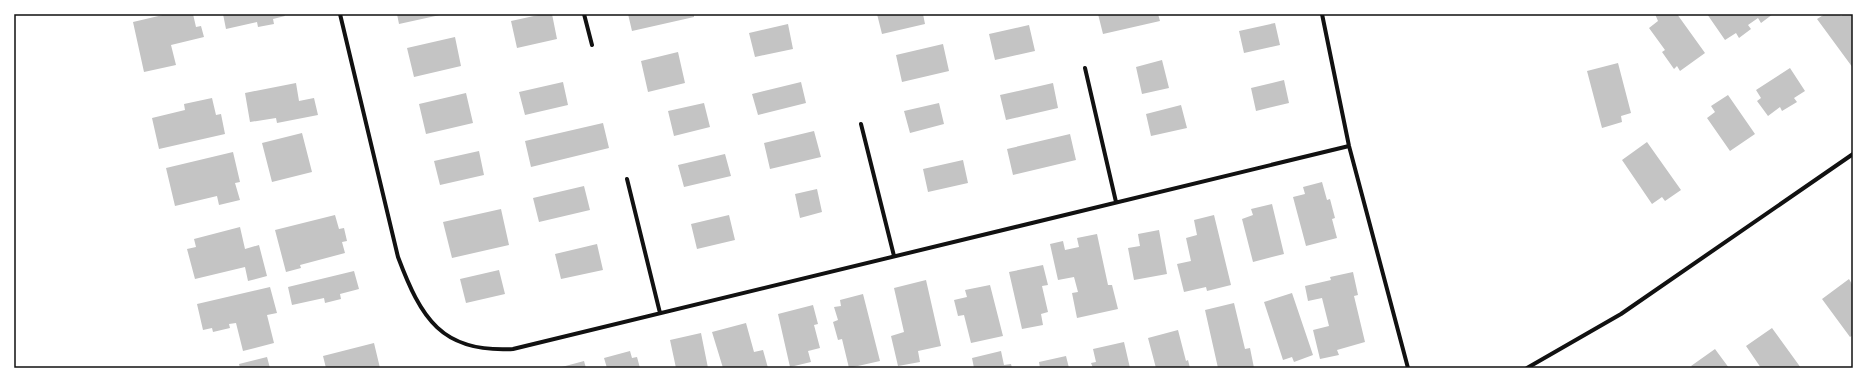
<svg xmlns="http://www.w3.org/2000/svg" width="1867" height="382" viewBox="0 0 1867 382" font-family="Cabin,sans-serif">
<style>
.building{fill:#c4c4c4}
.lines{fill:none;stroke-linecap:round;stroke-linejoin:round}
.minor{stroke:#111;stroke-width:4}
.neatline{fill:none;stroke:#111;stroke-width:1.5}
</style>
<rect width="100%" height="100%" fill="#fff"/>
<path class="building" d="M 167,14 L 193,14 L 196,27 L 201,26 L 204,37 L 171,45 L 176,65 L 144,72 L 133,22 Z
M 223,14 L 284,14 L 285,16 L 273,19 L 274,24 L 258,27 L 257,22 L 226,29 Z
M 397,14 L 440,14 L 440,15 L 399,24 Z
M 543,14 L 552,14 L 557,39 L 517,48 L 511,21 Z
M 628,14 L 694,14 L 694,17 L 632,31 Z
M 877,14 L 923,14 L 925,24 L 882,34 Z
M 1098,14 L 1158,14 L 1160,21 L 1103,34 Z
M 1655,14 L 1677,14 L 1705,53 L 1680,71 L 1677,66 L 1674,69 L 1662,52 L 1665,50 L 1649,28 L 1658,21 Z
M 1707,14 L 1773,14 L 1761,23 L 1758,18 L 1748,25 L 1751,29 L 1739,38 L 1736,33 L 1725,40 Z
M 1825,14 L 1839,14 L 1841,16 L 1844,14 L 1853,15 L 1853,68 L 1817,19 Z
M 1275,23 L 1280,45 L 1244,53 L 1239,31 Z
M 788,24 L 793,49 L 755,57 L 749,33 Z
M 1029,25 L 1035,51 L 995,60 L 989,34 Z
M 455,37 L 461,66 L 414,77 L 407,48 Z
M 943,44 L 949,71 L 902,82 L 896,55 Z
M 678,52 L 685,83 L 648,92 L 641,61 Z
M 1162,60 L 1169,88 L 1142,94 L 1136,67 Z
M 1618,63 L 1631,113 L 1621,116 L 1622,122 L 1602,128 L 1587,71 Z
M 1790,68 L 1805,91 L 1794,98 L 1797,102 L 1782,111 L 1780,107 L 1768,116 L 1757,101 L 1761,98 L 1756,90 Z
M 1284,80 L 1289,103 L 1256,111 L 1251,88 Z
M 563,82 L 568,105 L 525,115 L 519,92 Z
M 801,82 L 806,103 L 758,115 L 752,94 Z
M 296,83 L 299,101 L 314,98 L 318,115 L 277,123 L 276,118 L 250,122 L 245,93 Z
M 1053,83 L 1058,108 L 1006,120 L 1000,95 Z
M 466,93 L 473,123 L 426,134 L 419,104 Z
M 1728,95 L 1755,134 L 1730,151 L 1707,118 L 1715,112 L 1711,106 Z
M 212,98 L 216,115 L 221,114 L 225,134 L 159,149 L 152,118 L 185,110 L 184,104 Z
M 704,103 L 710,127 L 674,136 L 668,111 Z
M 939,103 L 944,124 L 910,133 L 904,111 Z
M 1181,105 L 1187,128 L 1151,136 L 1146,114 Z
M 603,123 L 609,148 L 531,167 L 525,141 Z
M 814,131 L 821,157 L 770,169 L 764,143 Z
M 302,133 L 312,172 L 272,182 L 262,143 Z
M 1070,134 L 1076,160 L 1013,175 L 1007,149 Z
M 1647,142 L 1681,190 L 1665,201 L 1662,197 L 1652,204 L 1622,160 Z
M 479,151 L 484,175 L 440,185 L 434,161 Z
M 233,152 L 240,182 L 235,183 L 240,200 L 219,205 L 217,196 L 175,206 L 166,168 Z
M 725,154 L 731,176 L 684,187 L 678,165 Z
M 963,160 L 968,183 L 928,192 L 923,169 Z
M 1322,182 L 1327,200 L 1330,199 L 1335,218 L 1332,219 L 1337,238 L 1306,246 L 1293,197 L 1305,194 L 1303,187 Z
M 584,186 L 590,210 L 539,222 L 533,198 Z
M 817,189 L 822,212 L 800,218 L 795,194 Z
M 1272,204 L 1284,254 L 1253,262 L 1242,219 L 1253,215 L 1251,209 Z
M 501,209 L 509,245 L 452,258 L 443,222 Z
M 335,215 L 339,229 L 344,228 L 347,241 L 342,242 L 345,253 L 300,265 L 301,268 L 286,272 L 275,230 Z
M 729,215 L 735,240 L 697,249 L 691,224 Z
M 1214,215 L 1231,285 L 1207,291 L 1206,287 L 1184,292 L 1177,264 L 1191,261 L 1186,238 L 1197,235 L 1194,220 Z
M 240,227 L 245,249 L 259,245 L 267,276 L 248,281 L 245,267 L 195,279 L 187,249 L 196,247 L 194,239 Z
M 1159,230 L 1167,274 L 1134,280 L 1128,248 L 1140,246 L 1138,234 Z
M 1097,234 L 1108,285 L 1112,285 L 1118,309 L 1077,318 L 1072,293 L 1078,292 L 1074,277 L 1058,280 L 1050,244 L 1063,241 L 1065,250 L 1079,247 L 1077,238 Z
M 597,244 L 603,270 L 561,279 L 555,254 Z
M 1043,265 L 1048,285 L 1042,286 L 1048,312 L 1041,314 L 1043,325 L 1022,329 L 1009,272 Z
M 499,270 L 505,294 L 466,303 L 460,279 Z
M 354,271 L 359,289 L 340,294 L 341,299 L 325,303 L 324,298 L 292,305 L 288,287 Z
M 1353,272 L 1358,295 L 1354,296 L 1365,342 L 1337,350 L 1339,355 L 1320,359 L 1313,330 L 1329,326 L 1322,298 L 1308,301 L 1305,286 L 1331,280 L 1330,277 Z
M 1849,279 L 1853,286 L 1853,335 L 1850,337 L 1822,299 Z
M 926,280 L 941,346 L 918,351 L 920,362 L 898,366 L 891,336 L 904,332 L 894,288 Z
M 990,285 L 1003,336 L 971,343 L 964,315 L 958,316 L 954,300 L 967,297 L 965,290 Z
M 270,287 L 277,313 L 267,315 L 274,343 L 243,351 L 236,323 L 229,324 L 230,328 L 213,332 L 212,328 L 203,330 L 197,304 Z
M 1292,293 L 1313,355 L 1294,362 L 1292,357 L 1283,360 L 1264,302 Z
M 863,294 L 880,361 L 849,368 L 842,339 L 838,340 L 833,322 L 838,320 L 834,307 L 841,306 L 840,300 Z
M 1234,303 L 1245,349 L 1250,348 L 1254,368 L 1218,368 L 1205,310 Z
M 813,305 L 818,324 L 814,325 L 820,348 L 808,351 L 811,362 L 790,367 L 778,314 Z
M 746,323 L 754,352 L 763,350 L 768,368 L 723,368 L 712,332 Z
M 1772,328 L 1801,368 L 1761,368 L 1746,346 Z
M 1178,330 L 1186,361 L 1188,360 L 1190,368 L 1156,368 L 1148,338 Z
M 701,333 L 708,368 L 676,368 L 670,340 Z
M 1124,342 L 1130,368 L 1093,368 L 1091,363 L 1096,362 L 1093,349 Z
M 374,343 L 380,368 L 326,368 L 323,356 Z
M 1715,349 L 1729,368 L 1693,368 L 1691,366 Z
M 630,351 L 632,358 L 637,357 L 640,368 L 607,368 L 604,358 Z
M 1001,351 L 1004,365 L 1011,364 L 1012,368 L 974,368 L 972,358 Z
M 1066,356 L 1069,368 L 1040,368 L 1039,362 Z
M 267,357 L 270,368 L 240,368 L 239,364 Z
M 584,361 L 586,368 L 558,368 Z"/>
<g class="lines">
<path class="minor" d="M 340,14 L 398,257 C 421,318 441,353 513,349 L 1349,146
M 584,14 L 592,45
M 1322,14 L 1349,146 L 1408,368
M 1085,68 L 1116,202
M 861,124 L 894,256
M 627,179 L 660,313
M 1527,368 L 1621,314 L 1853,154"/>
</g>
<rect width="1867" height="382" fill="none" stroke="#ffffff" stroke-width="30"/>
<rect x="15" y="15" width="1837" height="352" class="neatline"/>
</svg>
